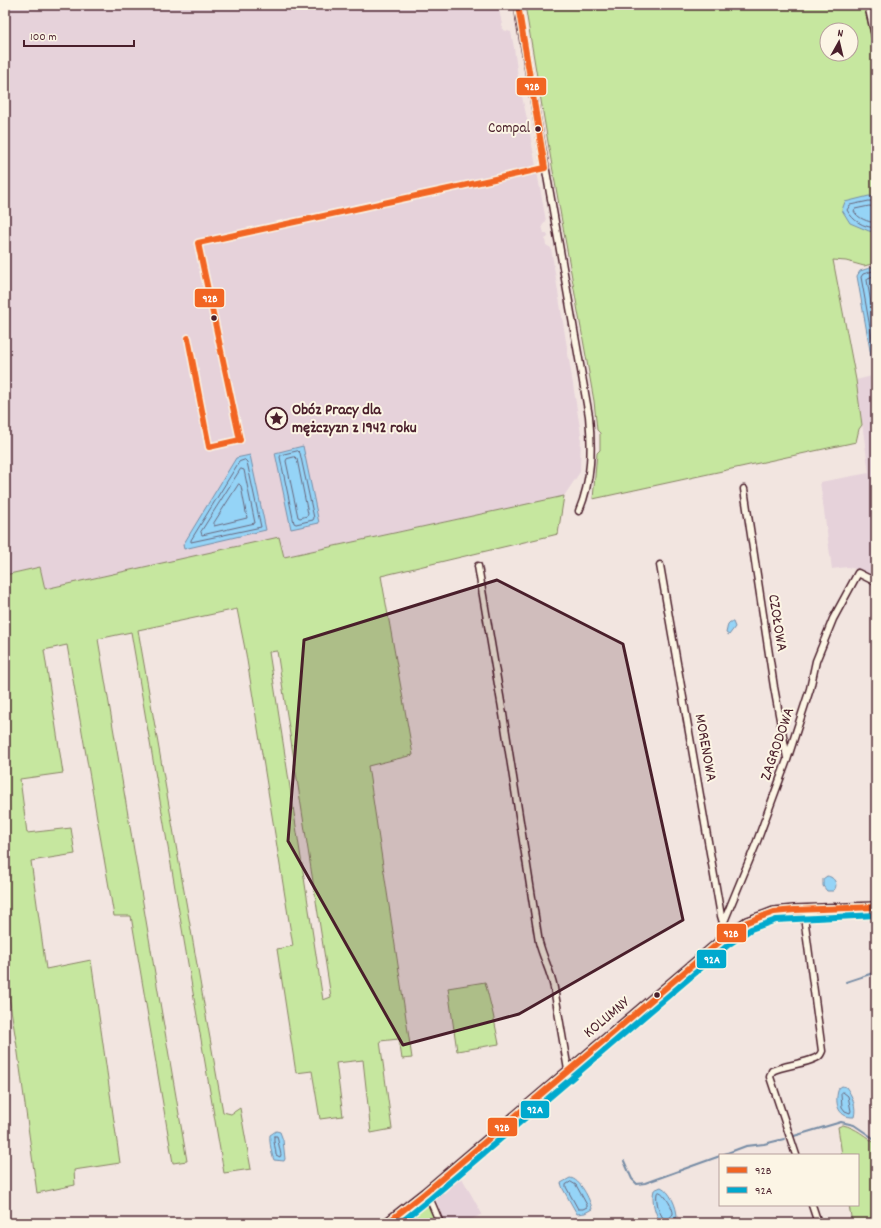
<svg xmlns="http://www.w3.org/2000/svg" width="881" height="1228" viewBox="0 0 881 1228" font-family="Dekko,sans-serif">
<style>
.built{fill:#e6d2da}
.green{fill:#c6e79f;stroke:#888365;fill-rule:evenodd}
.water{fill:#95d4f7;stroke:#778ca5}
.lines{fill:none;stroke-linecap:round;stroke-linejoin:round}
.shore{stroke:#68677d;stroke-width:1}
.stream{stroke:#778ca5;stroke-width:2}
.street-casing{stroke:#4a1f2b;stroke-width:9}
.secondary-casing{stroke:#4a1f2b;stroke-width:12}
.street{stroke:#fcf5e5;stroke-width:6}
.secondary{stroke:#fcf5e5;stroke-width:9}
.bus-1-casing{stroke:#fcf5e5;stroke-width:9}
.bus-2-casing{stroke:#fcf5e5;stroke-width:9}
.bus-1{stroke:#f26522;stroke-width:6}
.bus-2{stroke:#00a9ce;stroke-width:6}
.marked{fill:#4a1f2b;fill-opacity:0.2;stroke:#4a1f2b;stroke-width:3;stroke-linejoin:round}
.bus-dot{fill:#4a1f2b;stroke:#fcf5e5;stroke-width:1.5}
.labels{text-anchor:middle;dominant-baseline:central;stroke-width:4;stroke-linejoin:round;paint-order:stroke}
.bus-label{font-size:15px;fill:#4a1f2b;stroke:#fcf5e5;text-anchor:end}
.poi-label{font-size:16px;font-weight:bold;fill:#4a1f2b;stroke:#fcf5e5;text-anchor:start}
.street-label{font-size:16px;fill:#4a1f2b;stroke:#fcf5e5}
.line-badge{stroke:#fcf5e5;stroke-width:1.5}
.badge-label{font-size:11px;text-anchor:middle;font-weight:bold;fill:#fff}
</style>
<rect width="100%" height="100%" fill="#f2e5e0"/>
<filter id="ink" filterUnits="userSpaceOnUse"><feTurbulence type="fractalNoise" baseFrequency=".025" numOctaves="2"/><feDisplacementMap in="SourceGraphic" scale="8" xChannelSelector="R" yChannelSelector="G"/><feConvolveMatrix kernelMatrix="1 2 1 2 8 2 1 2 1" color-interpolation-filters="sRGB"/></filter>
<g filter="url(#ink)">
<path class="built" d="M 5,5 L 506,5 L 506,7 L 499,9 L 503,30 L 511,32 L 514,48 L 519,84 L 528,123 L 546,221 L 542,226 L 544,233 L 547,233 L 548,237 L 545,239 L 546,245 L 551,248 L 581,434 L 580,472 L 564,496 L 284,557 L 279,538 L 45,589 L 40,567 L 5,575 Z
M 876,375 L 876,577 L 864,571 L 847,567 L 832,569 L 820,482 L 869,473 L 856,380 Z
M 458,1171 L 482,1214 L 465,1223 L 444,1223 L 434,1193 Z"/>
<path class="green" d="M 525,5 L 864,5 L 876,59 L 876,263 L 864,266 L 846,261 L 833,260 L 856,380 L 862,425 L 859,429 L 856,442 L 593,499 L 597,453 L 600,450 L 600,433 L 597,430 L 594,401 L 551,160 ZM 827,30 L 851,30 L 851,54 L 827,54 Z
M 564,496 L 558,534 L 381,576 L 413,755 L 368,766 L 412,1058 L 402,1059 L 399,1039 L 380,1041 L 392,1129 L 371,1133 L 363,1060 L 336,1063 L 343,1116 L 320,1119 L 312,1071 L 296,1073 L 277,949 L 293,946 L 246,654 L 237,609 L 138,630 L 223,1112 L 231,1114 L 240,1108 L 251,1169 L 224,1173 L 131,632 L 98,639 L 187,1161 L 173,1163 L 131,916 L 114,916 L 67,645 L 44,650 L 63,773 L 20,779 L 27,833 L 71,828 L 75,854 L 31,861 L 46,969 L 91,960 L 120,1163 L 74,1170 L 75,1185 L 37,1193 L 18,1053 L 5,972 L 5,575 L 40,567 L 45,589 L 279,537 L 284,557 ZM 277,651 L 331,997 L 323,1000 L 269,652 Z
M 485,982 L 493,1014 L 499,1044 L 457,1051 L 448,988 Z
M 843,1125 C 856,1128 865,1136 876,1144 L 876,1223 L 852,1223 L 849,1205 L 858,1205 L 858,1155 L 842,1155 L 838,1127 Z
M 423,1202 L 430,1204 L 438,1223 L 397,1223 Z"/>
<path class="water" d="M 869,196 L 874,197 L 876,204 L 876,232 L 869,231 L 850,223 L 842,210 L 845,202 Z
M 876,266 L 876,368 L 873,367 L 857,276 L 860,271 Z
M 303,446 L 319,523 L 291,529 L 275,453 Z
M 250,455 L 266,530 L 184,549 L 183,545 L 236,458 Z
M 730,622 L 733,622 L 735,627 L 729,635 L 726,633 L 728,624 Z
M 827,876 C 835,877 839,886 833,891 L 827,891 L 823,886 L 823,879 Z
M 842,1086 L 846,1087 C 852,1095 857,1107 854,1117 C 837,1118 834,1101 839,1088 Z
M 276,1131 L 280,1132 L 283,1140 L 285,1159 L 284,1161 L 274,1160 C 272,1156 269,1141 270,1135 Z
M 570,1178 C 580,1179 590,1199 592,1209 L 585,1213 L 577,1214 L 563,1189 L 561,1183 Z
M 661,1187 C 670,1191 677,1207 677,1217 L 669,1223 L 662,1223 C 655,1216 651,1200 654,1190 Z
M 422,1218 L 428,1219 L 431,1223 L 412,1223 L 417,1220 Z"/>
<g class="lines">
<path class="shore" d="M 876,202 L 869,201 L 850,205 L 847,210 C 853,221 863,227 876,228
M 876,207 L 869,206 L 855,209 L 854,211 C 857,218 868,222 876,223
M 876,270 L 863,274 L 861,277 L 876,361
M 876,275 L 868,278 L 867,280 L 876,332
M 298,451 L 300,453 L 314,518 L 313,520 L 296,524 L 294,523 L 280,457 L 281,455 Z
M 295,457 L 297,459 L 308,514 L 307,516 L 300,518 L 298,517 L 286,461 L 287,459 Z
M 245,460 L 247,462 L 261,527 L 191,542 L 191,540 L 239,462 Z
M 241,469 L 244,470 L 255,523 L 202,535 L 201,532 Z
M 239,484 L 241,486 L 247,518 L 214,526 L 214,523 Z
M 843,1092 L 848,1096 L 851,1111 L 850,1113 L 845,1111 L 842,1107 L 841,1094 Z
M 274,1136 L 277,1136 L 281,1155 L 280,1157 L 276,1155 C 276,1149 273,1142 274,1136 Z
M 571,1182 L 576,1185 L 587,1205 L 587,1207 L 583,1209 L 578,1209 L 566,1187 L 566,1185 Z
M 660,1192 C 664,1193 674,1209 673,1214 C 672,1216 668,1219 666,1221 C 660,1217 655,1201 657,1193 Z"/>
<path class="stream" d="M 846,982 L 876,972
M 794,1136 L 841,1122 L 854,1125 L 876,1140
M 722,1155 L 746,1146 L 764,1144 L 784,1139
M 624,1161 L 632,1179 L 637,1184 L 645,1183 L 720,1156"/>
<defs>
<path id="street" d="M 518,5 L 520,22 L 589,416 C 592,448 592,480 579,511
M 868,5 L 876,40
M 744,489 L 774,687 L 787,758
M 660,565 L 721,916 L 724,926 L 729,934
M 478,566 L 503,714 L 539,942 C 543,958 551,972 554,988 L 568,1070
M 723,924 L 756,844 L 787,760 L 810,689 L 816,661 L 833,619 L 858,573 L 876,582
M 796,1155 L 770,1077 L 772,1071 C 784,1065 811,1063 819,1056 C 821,1054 821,1053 822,1051 L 805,924 L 806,909
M 425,1193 L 431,1202 L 440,1223
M 812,1205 L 818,1223"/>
<path id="secondary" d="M 387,1223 L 425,1193 L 723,939 L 747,922 L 774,912 L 794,910 L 876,907"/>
</defs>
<use href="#street" class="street-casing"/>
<use href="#secondary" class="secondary-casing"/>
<use href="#street" class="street"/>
<use href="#secondary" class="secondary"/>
<defs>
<path id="bus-1" d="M 518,5 L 545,168
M 188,338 L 209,447
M 209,447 L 240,440 L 198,243 L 545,168
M 387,1223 L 425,1193 L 723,939 L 747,922 L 774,912 L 794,910 L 876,907"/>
<path id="bus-2" d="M 400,1223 L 430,1199 L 728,945 L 751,929 L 776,920 L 876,915"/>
</defs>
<use href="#bus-1" class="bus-1-casing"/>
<use href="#bus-2" class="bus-2-casing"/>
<use href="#bus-1" class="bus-1"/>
<use href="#bus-2" class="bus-2"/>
</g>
</g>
<path class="marked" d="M 497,580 L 623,644 L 683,920 L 519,1014 L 403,1045 L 288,841 L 304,640 Z"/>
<defs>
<symbol id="sight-ring" viewBox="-11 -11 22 22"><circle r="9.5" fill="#fcf5e5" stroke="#4a1f2b" stroke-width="1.5"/><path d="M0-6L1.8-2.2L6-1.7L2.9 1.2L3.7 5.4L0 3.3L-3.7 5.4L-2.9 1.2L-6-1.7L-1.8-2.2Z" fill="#4a1f2b"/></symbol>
</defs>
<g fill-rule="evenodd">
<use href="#sight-ring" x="264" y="406" width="25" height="25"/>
</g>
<g class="bus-dot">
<circle cx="538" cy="129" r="3.5"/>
<circle cx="214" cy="318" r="3.5"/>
<circle cx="657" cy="995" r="3.5"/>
</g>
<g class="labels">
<g class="bus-label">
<text x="530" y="129">Compal</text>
</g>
<g class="poi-label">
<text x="292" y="410">Obóz Pracy dla<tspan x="292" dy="18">mężczyzn z 1942 roku</tspan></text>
</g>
<g class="street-label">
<text transform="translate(777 623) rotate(81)">CZOŁOWA</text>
<text transform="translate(778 744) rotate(-71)">ZAGRODOWA</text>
<text transform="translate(705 748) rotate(80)">MORENOWA</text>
<text transform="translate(607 1018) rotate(-40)">KOLUMNY</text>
</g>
</g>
<g class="line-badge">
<rect x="516" y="77" width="31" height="19" rx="4" fill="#f26522"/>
<rect x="194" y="288" width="31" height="20" rx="4" fill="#f26522"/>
<rect x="716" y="923" width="31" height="20" rx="4" fill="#f26522"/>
<rect x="696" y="949" width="31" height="20" rx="4" fill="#00a9ce"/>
<rect x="520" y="1100" width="30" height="19" rx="4" fill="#00a9ce"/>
<rect x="487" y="1117" width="31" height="20" rx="4" fill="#f26522"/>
</g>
<g class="badge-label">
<text x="532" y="90">92B</text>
<text x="210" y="302">92B</text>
<text x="731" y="937">92B</text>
<text x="712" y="963">92A</text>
<text x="535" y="1113">92A</text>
<text x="502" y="1131">92B</text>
</g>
<rect width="881" height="1228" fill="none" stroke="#fcf5e5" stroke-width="20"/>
<rect x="10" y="10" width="861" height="1208" fill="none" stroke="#4a1f2b" stroke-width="1.5" filter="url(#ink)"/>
<rect x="719" y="1154" width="140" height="52" fill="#fcf5e5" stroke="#b59f9b"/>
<rect x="727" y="1167" width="20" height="6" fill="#f26522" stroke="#b59f9b"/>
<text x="755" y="1174" font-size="12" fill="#4a1f2b">92B</text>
<rect x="727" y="1187" width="20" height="6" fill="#00a9ce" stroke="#b59f9b"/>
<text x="755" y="1194" font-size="12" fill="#4a1f2b">92A</text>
<g transform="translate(839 42) rotate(8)"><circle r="19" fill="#fcf5e5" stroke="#b59f9b"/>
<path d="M0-3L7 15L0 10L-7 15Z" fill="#4a1f2b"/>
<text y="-6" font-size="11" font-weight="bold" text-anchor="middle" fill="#4a1f2b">N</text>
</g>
<path d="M24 40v6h110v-6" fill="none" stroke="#4a1f2b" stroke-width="2"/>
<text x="30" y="40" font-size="12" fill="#4a1f2b" stroke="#fcf5e5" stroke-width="3" paint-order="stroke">100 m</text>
</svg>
